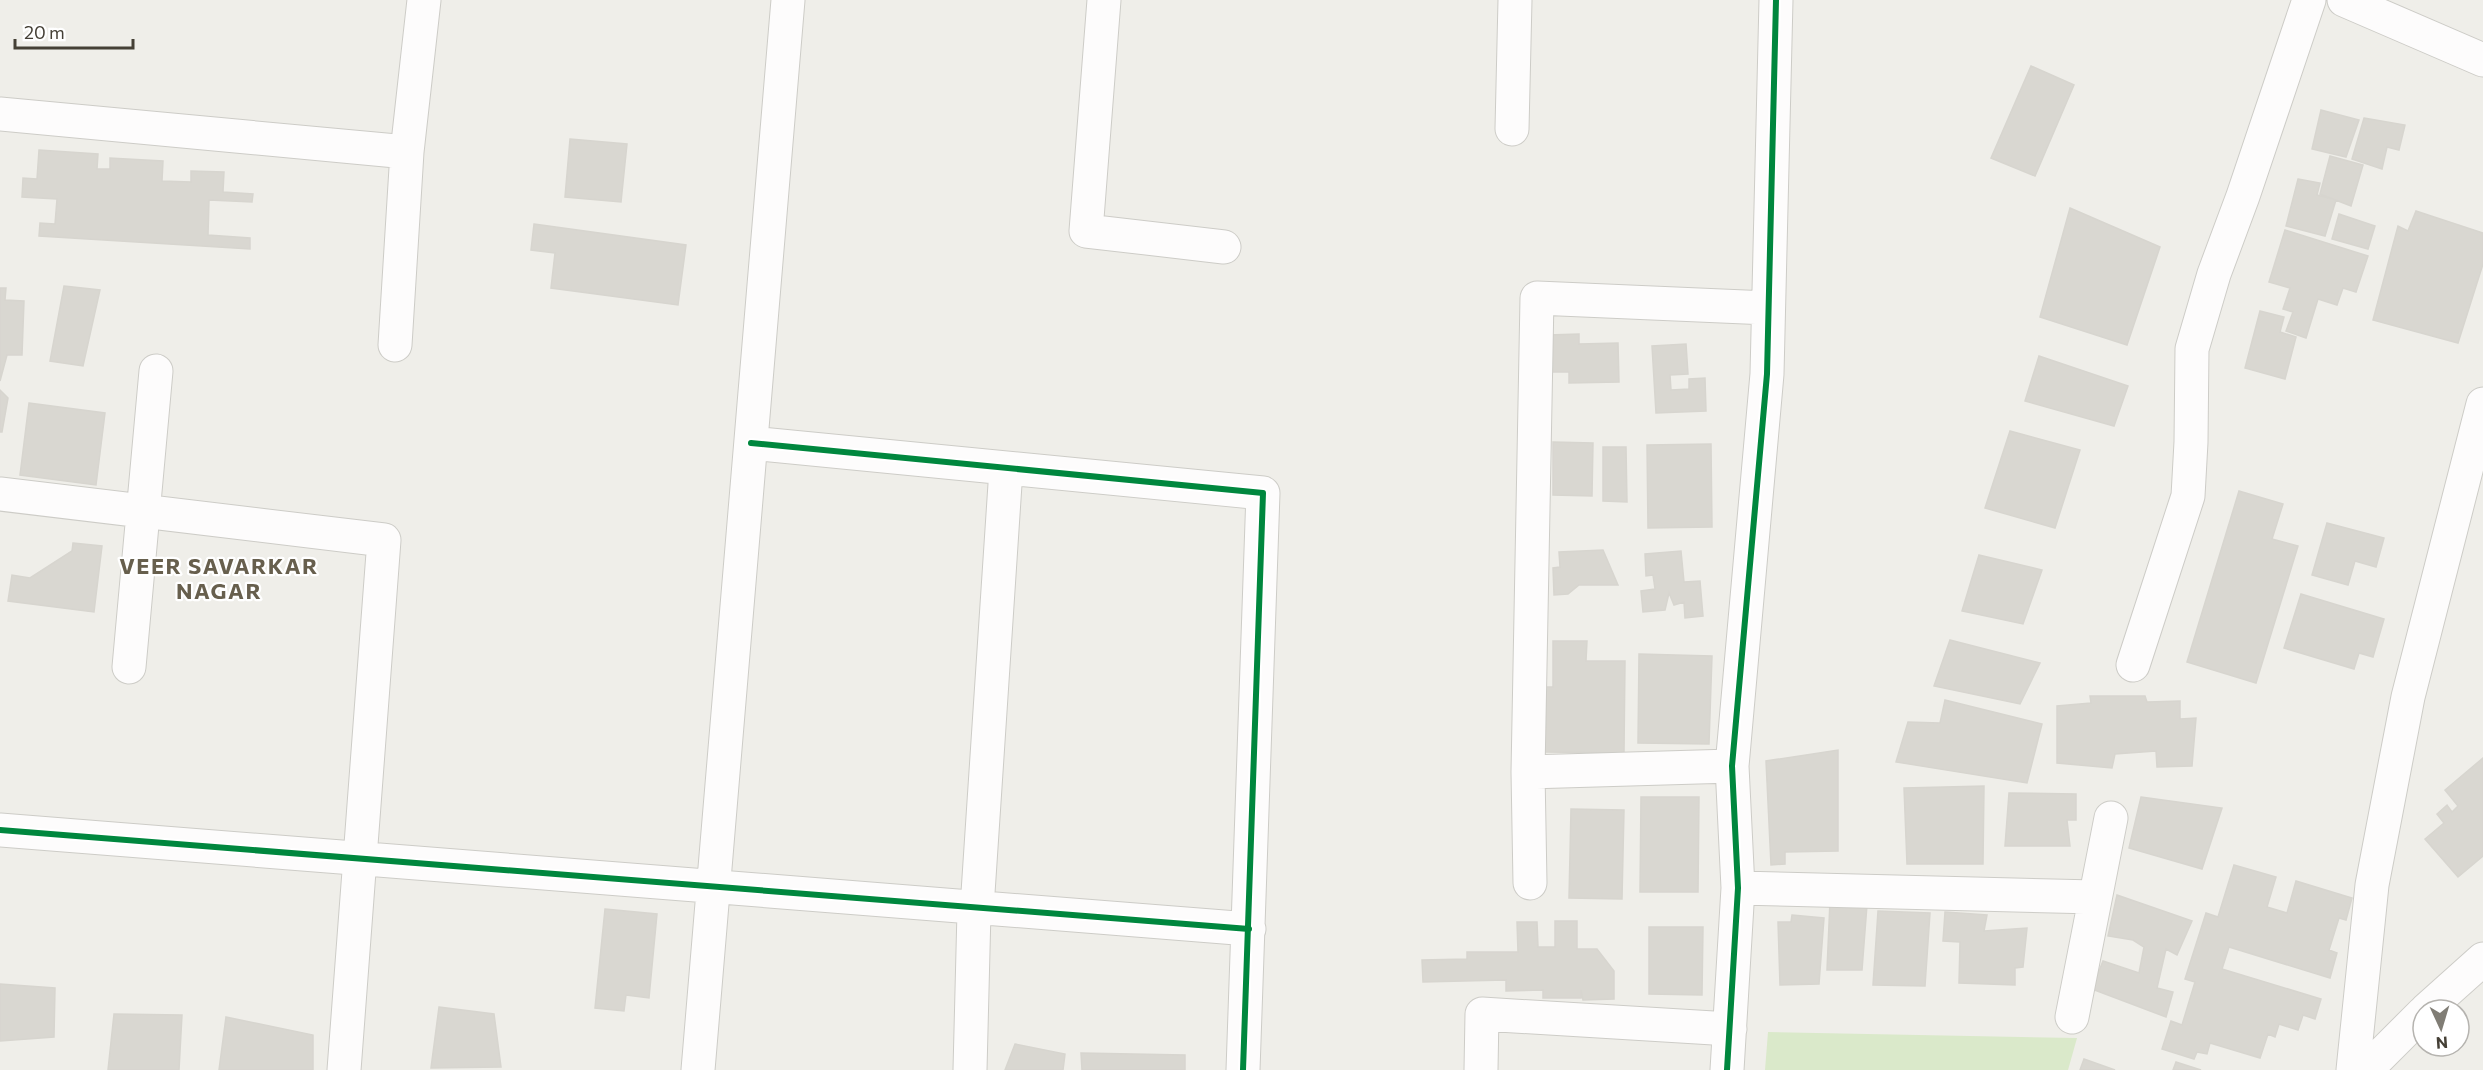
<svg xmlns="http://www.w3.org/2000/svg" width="2483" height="1070" viewBox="0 0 2483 1070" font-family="Commissioner,sans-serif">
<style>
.green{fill:#dae9ca}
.building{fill:#d9d7d1;stroke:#d7d5cf;stroke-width:1.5}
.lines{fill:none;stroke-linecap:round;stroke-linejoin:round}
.minor-casing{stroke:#cdccc7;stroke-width:35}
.minor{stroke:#fdfcfc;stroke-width:33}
.cycleway-casing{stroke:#fff;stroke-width:10}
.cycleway{stroke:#00873e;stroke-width:6}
.labels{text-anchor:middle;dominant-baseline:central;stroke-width:4.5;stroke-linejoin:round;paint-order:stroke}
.district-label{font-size:22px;font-weight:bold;letter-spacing:1.5px;fill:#675f4d;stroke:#fff}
</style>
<rect width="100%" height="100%" fill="#efeee9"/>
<path class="green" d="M 1768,1032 L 2077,1038 L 2068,1070 L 1765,1070 Z"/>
<path class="building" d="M 2031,66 L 2074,85 L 2035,176 L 1991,158 Z
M 2321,110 L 2359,120 L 2346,157 L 2312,149 Z
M 2364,118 L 2405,125 L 2399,150 L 2387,147 L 2382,169 L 2352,159 Z
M 570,139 L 627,144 L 621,202 L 565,197 Z
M 39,150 L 98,154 L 97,169 L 110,169 L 110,158 L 163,161 L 162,181 L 191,182 L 191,171 L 224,172 L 223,192 L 253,194 L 252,202 L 209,200 L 208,235 L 250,238 L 250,249 L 39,236 L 40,223 L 55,224 L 57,199 L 22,197 L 23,178 L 37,179 Z
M 2330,156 L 2363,165 L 2351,206 L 2320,194 Z
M 2298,179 L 2320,183 L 2317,195 L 2336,200 L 2325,236 L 2286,226 Z
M 2070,208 L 2160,247 L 2127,345 L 2040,317 Z
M 2416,211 L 2483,233 L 2483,264 L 2458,343 L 2373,320 L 2398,226 L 2408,231 Z
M 2339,214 L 2375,226 L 2368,249 L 2332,239 Z
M 534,224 L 686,245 L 678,305 L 551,288 L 555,253 L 531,250 Z
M 2285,230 L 2368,256 L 2356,292 L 2343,288 L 2337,305 L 2318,299 L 2306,338 L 2286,331 L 2293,312 L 2283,309 L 2290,288 L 2269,282 Z
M 64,286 L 100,290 L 83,366 L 50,361 Z
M 0,288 L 6,288 L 5,300 L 24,301 L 22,355 L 7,355 L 0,381 Z
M 2260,311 L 2284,317 L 2280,332 L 2296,337 L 2285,379 L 2245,368 Z
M 1579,334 L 1579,344 L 1618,343 L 1619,382 L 1569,383 L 1569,372 L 1549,372 L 1548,335 Z
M 1686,344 L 1688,374 L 1670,375 L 1671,390 L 1689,389 L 1689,379 L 1705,378 L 1706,411 L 1656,413 L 1652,346 Z
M 2039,356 L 2128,386 L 2114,426 L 2025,401 Z
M 0,390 L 8,398 L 2,432 L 0,432 Z
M 29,403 L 105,413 L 96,485 L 20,475 Z
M 2010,431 L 2080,450 L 2055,528 L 1985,508 Z
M 1553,442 L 1593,443 L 1592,496 L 1553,495 Z
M 1711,444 L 1712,527 L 1648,528 L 1647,445 Z
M 1603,447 L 1626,447 L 1627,502 L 1603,501 Z
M 2239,491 L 2283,504 L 2272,539 L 2298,546 L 2256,683 L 2187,662 Z
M 2327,523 L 2384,538 L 2376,567 L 2355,561 L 2348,585 L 2312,575 Z
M 73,543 L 102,546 L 94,612 L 8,601 L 12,575 L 30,578 L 72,551 Z
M 1603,550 L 1618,585 L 1579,585 L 1568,594 L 1554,595 L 1553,568 L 1560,567 L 1559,552 Z
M 1681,551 L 1684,582 L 1700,581 L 1703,616 L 1685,618 L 1684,602 L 1674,605 L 1669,593 L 1665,610 L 1643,612 L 1641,591 L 1655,589 L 1653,575 L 1646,576 L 1645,554 Z
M 1979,555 L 2042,570 L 2023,624 L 1962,611 Z
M 2301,594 L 2384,619 L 2373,657 L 2359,653 L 2354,669 L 2284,648 Z
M 1950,640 L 2040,663 L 2020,704 L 1934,686 Z
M 1553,641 L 1587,641 L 1586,661 L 1625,661 L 1624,753 L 1545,752 L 1546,687 L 1553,687 Z
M 1639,654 L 1712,656 L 1709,744 L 1638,743 Z
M 2090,696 L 2145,696 L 2147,702 L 2180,701 L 2180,719 L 2196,718 L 2192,766 L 2157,767 L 2156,751 L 2115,754 L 2112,768 L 2057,763 L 2057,706 L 2091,703 Z
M 1945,700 L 2042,724 L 2027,783 L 1896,762 L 1908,722 L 1940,723 Z
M 1838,750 L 1838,851 L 1785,852 L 1785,864 L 1771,865 L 1766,761 Z
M 2483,758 L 2483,856 L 2458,877 L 2425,839 L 2444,823 L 2437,814 L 2447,805 L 2452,812 L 2458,806 L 2445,790 Z
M 1984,786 L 1983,864 L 1907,864 L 1904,788 Z
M 2009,793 L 2076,794 L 2076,820 L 2067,820 L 2070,846 L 2005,846 Z
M 1641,797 L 1699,797 L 1698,892 L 1640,892 Z
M 2141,797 L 2222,808 L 2202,869 L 2129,848 Z
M 1571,809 L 1624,810 L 1622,899 L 1569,898 Z
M 2234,865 L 2276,877 L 2267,907 L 2287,913 L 2296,881 L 2352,898 L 2346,920 L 2339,918 L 2329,950 L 2337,953 L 2330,978 L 2229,947 L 2222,969 L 2321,999 L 2315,1019 L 2303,1015 L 2298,1030 L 2279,1024 L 2275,1037 L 2268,1034 L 2260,1058 L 2210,1043 L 2207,1054 L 2197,1052 L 2194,1059 L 2162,1049 L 2171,1021 L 2182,1025 L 2195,982 L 2185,979 L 2206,913 L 2218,917 Z
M 2117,895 L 2192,921 L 2177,955 L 2166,949 L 2157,988 L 2173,992 L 2166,1017 L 2092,989 L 2103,961 L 2139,973 L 2144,947 L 2133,940 L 2108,936 Z
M 1830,901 L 1867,905 L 1862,970 L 1827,970 Z
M 605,909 L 657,914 L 649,998 L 626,995 L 624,1011 L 595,1008 Z
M 1878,911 L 1930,913 L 1925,986 L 1873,985 Z
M 1945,912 L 1987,915 L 1984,931 L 2027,928 L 2023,967 L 2015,968 L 2015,985 L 1959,983 L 1960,942 L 1943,941 Z
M 1792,915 L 1824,918 L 1819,984 L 1780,985 L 1778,922 L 1791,922 Z
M 1555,921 L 1577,921 L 1577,949 L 1597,949 L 1614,971 L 1614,999 L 1583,1000 L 1581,990 L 1581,998 L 1543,998 L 1543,990 L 1506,991 L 1506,980 L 1423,982 L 1422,960 L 1467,959 L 1467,952 L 1518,952 L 1517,922 L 1537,922 L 1538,947 L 1555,947 Z
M 1649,927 L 1703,927 L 1702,995 L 1649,994 Z
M 0,984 L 55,988 L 54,1037 L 0,1041 Z
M 439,1007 L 494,1014 L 501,1067 L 431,1068 Z
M 114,1014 L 182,1015 L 179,1070 L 108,1070 Z
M 226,1017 L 313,1035 L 313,1070 L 219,1070 Z
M 1015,1044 L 1065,1054 L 1063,1070 L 1005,1070 Z
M 1081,1053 L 1185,1055 L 1185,1070 L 1082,1070 Z
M 2084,1059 L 2115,1070 L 2080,1070 Z
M 2176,1062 L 2201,1070 L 2173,1070 Z"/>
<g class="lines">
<defs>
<path id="minor" d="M 1104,0 L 1086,231 L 1224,247
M 2344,0 L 2483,60
M 0,114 L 407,152 L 424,0
M 1512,129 L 1515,0
M 395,345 L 407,152
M 751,443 L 1263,493 L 1243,1070
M 0,494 L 384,540 L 344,1070
M 2133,665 L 2188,496 L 2191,442 L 2192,349 L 2214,274 L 2243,196 L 2309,0
M 129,667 L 156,371
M 1732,766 L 1528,772 L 1537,298 L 1768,308
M 1528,772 L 1530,883
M 0,830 L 1249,929
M 1738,888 L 2095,897
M 2426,1010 L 2483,959
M 2072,1017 L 2111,818
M 698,1070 L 788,0
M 970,1070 L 974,911 L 977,908 L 1006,469
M 1481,1070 L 1482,1014 L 1730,1029
M 1727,1070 L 1738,888 L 1732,766 L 1767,374 L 1776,0
M 2353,1070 L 2372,885 L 2408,697 L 2483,404
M 2366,1070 L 2423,1013"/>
</defs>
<use href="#minor" class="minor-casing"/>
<use href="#minor" class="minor"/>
<defs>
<path id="cycleway" d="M 751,443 L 1263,493 L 1243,1070
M 0,830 L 1249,929
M 1727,1070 L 1738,888 L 1732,766 L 1767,374 L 1776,0"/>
</defs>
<use href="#cycleway" class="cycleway-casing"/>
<use href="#cycleway" class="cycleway"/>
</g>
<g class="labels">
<g class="district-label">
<text x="219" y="565">VEER SAVARKAR<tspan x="219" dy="25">NAGAR</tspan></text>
</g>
</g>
<g transform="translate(2441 1028) rotate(176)"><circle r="28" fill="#ffffff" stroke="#b5b3af" stroke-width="1.5"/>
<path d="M0-4.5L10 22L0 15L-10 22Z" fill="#807d75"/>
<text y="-9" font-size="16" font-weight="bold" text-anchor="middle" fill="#454036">N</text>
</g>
<path d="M15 39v9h118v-9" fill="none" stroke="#454036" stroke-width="3"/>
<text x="24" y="39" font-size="18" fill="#454036" stroke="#ffffff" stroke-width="4.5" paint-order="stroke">20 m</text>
</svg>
